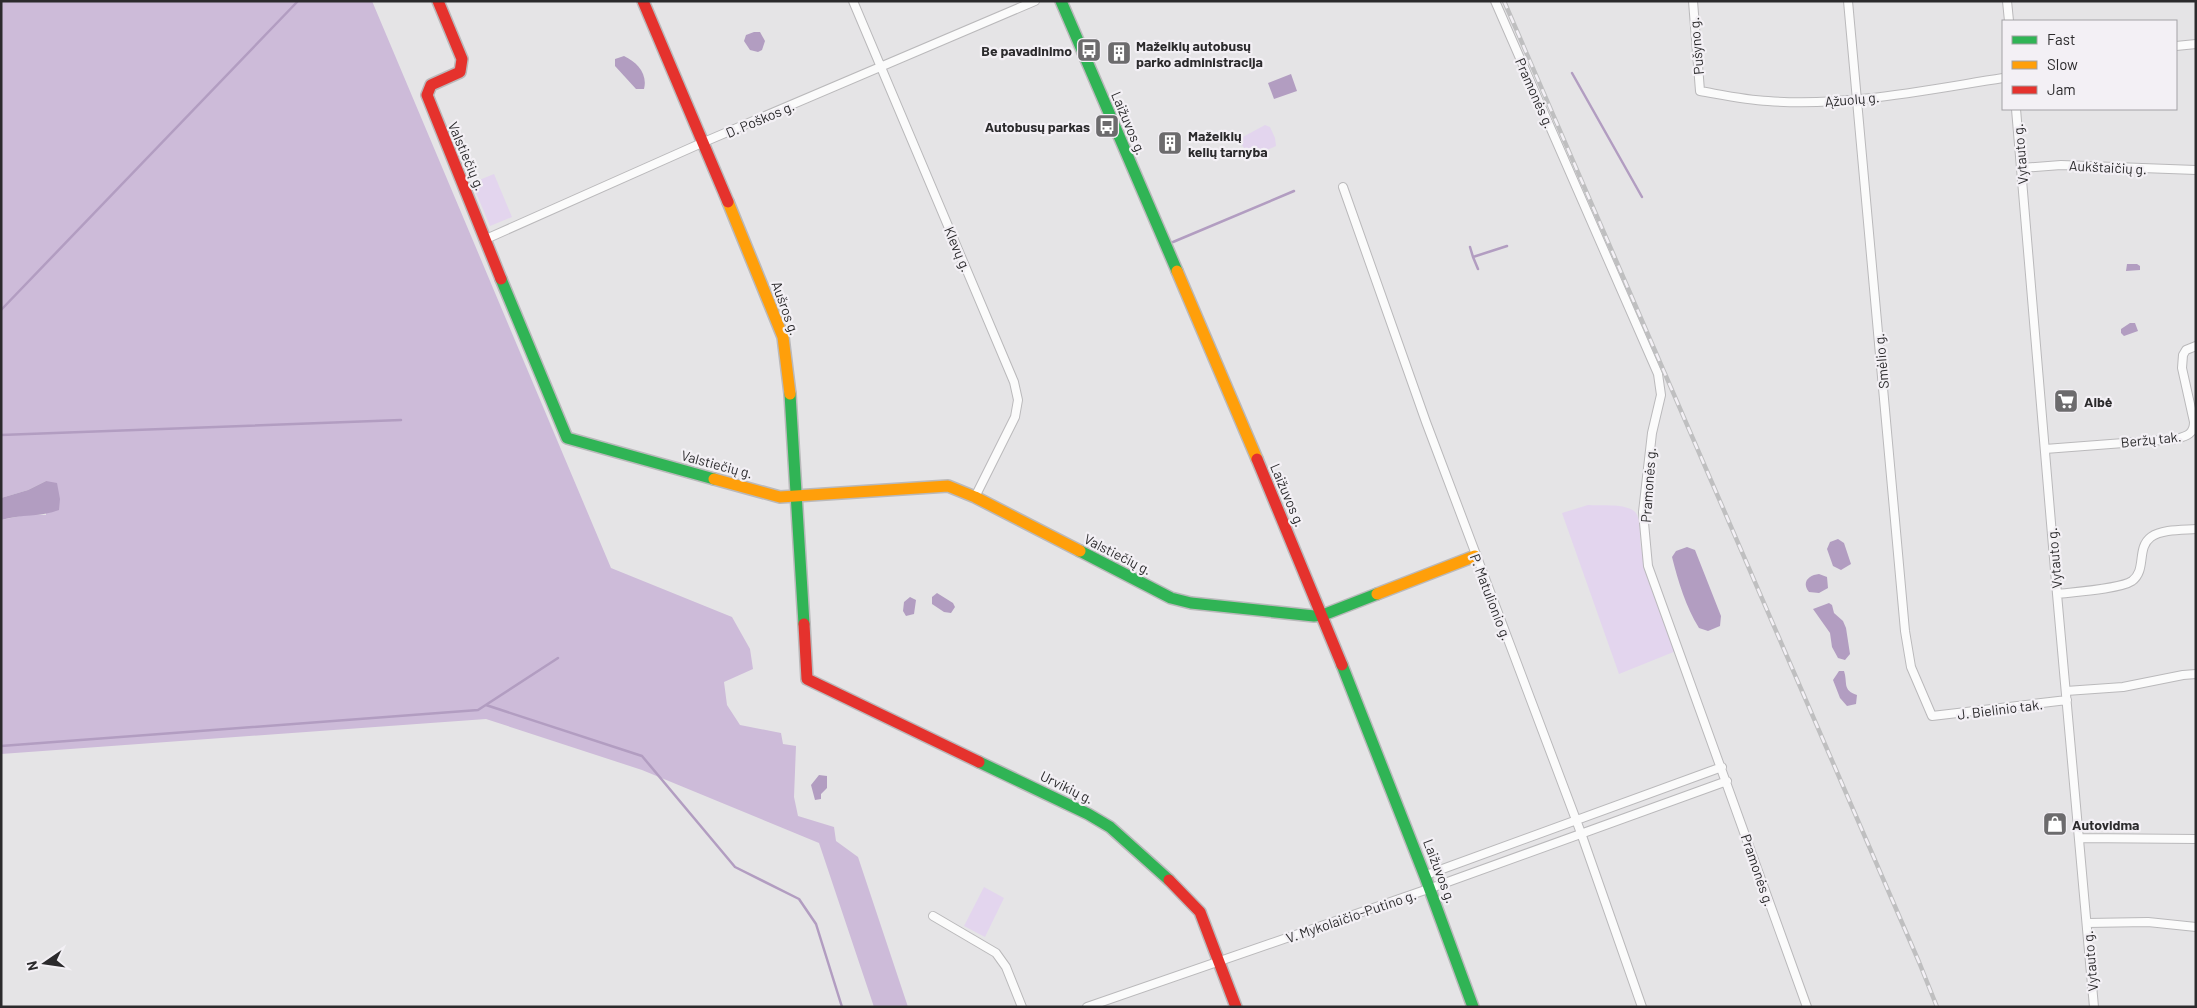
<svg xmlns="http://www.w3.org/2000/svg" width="2197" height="1008" viewBox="0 0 2197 1008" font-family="Barlow,sans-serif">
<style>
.green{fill:#e3d5ee}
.forest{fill:#cdbbd9}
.water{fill:#b29dc1}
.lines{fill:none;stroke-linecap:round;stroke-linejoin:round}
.stream{stroke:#b29dc1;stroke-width:2.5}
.street-casing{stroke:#bab9bb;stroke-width:10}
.fast-casing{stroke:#bab9bb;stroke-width:14}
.slow-casing{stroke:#bab9bb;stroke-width:14}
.jam-casing{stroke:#bab9bb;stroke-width:14}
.street{stroke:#fbfbfb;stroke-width:8}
.fast{stroke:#30b455;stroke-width:11}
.slow{stroke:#ff9f0a;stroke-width:11}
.jam{stroke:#e5322d;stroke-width:11}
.rail-casing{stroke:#bfbfc0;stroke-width:4.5}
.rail{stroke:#f3f0f5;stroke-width:2.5;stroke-dasharray:8;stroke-linecap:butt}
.labels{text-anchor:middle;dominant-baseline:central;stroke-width:4.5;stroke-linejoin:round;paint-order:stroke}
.poi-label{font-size:14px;font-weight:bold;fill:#2b2a2c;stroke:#f3f0f5;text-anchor:start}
.street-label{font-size:14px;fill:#2b2a2c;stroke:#f3f0f5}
</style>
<rect width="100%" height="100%" fill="#e5e4e6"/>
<path class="green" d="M 1265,125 L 1270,127 L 1275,138 L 1276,146 L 1258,154 L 1249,156 L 1242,145 L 1241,138 Z
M 494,174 L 512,217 L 490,226 L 472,183 Z
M 1588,505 C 1600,506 1623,503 1634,511 C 1642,517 1639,538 1641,548 C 1648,583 1664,618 1676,651 L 1619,674 L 1562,513 Z
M 984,887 L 1004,898 L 985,937 L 964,926 Z"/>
<path class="forest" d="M 1,1 L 372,1 L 611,568 L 732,617 L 750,649 L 753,669 L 724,682 L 727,705 L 740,725 L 781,733 L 783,744 L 796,746 L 794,797 L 798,816 L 834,827 L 836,841 L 858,857 L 908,1007 L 874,1007 L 819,843 L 642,770 L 486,719 L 1,754 L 1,520 L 31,514 L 46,515 L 46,481 L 28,490 L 1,498 Z"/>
<path class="water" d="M 754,32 L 760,32 L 765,41 L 762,50 L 758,52 L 750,50 L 744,41 L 746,35 Z
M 624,56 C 637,62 648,74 644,89 L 636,89 L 615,66 L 615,59 Z
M 1291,74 L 1297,91 L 1274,99 L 1268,83 Z
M 2127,264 L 2137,264 L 2140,266 L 2140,270 L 2126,271 Z
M 2130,323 L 2135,323 L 2138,331 L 2124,336 L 2121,333 L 2121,329 Z
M 46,481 L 57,483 L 60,499 L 59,510 C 41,517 21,514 1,520 L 1,498 L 28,490 Z
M 1838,539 L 1844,543 L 1851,564 L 1841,570 L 1833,566 L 1827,549 L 1830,542 Z
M 1687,547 L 1695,550 L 1721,616 L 1720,626 L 1708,631 L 1699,628 C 1686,607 1678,581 1672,557 L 1676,551 Z
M 1819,574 L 1827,577 L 1828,588 L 1819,593 L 1809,592 C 1801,582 1809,575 1819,574 Z
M 937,593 L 953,603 L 955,607 L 951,613 L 944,612 L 932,604 L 932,597 Z
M 910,597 L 916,600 L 914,614 L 906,616 L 903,611 L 904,602 Z
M 1829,603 L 1832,605 L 1834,613 L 1843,621 L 1846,628 L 1850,654 L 1845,660 L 1838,658 L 1832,647 L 1830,633 L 1813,609 Z
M 1839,671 L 1844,671 C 1848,683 1842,690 1857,695 L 1856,704 L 1847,706 L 1840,698 L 1833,680 Z
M 819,775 L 827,776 L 827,788 L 821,794 L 821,799 L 815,800 L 811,785 Z"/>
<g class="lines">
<path class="stream" d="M 1572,73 L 1642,197
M 1173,242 L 1294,191
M 1470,247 L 1473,257
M 1478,269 L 1473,257 L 1507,246
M 1,310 L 298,1
M 1,435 L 401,420
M 486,705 L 642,756 L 735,867 L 799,899 L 816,924 L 842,1007
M 1,746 L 478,710 L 558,658"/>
<defs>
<path id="street" d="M 853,1 L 1014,382 L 1018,400 L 1015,417 L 975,497
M 1495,1 L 1658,374 L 1661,395 L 1652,433 L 1643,512 L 1648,566 L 1807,1007
M 1693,1 L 1700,91 C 1723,95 1746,100 1768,101 C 1847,107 1926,90 2003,78
M 1848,1 L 1905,631 L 1911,667 L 1932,716 L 2067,700
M 2007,1 L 2009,21
M 2176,46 L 2196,44
M 2016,109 L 2057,594 L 2094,1007
M 2021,168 L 2061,165 L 2196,170
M 1343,187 L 1426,422 L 1581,833 L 1642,1007
M 486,239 L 704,142 L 1035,1
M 2045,449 L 2176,439 C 2187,436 2194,434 2194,422 L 2182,368 L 2183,355 L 2186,350 L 2196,346
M 2057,594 C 2073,592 2120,589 2132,581 C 2147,570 2136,548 2151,537 C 2162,529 2183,530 2196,529
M 2066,691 L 2123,687 L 2183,675 L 2196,674
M 2079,838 L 2196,839
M 1426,875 L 1722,767
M 933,916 L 996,953 L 1006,967 L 1022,1007
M 2087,923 L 2148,922 L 2196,927
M 1087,1007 L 1431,888 L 1727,781"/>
<path id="fast" d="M 1061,1 L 1177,271
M 501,279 L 567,438 L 714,479
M 790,394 L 804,624
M 1080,551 L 1171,598 L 1191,603 L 1314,616 L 1323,615 L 1377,594
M 1342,665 L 1426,879 L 1473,1007
M 979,762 L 1088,814 L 1110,827 L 1169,880"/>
<path id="slow" d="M 728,202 L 783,337 L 790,394
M 1177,271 L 1257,459
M 714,479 L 780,497 L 948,486 L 975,497 L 1080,551
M 1377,594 L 1475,556"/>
<path id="jam" d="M 438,1 L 462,59 L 460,72 L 431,85 L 427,95 L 501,279
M 643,1 L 728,202
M 1257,459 L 1342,665
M 804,624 L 807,679 L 979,762
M 1169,880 L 1200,912 L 1236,1007"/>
</defs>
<use href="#street" class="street-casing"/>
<use href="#fast" class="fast-casing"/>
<use href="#slow" class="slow-casing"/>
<use href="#jam" class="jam-casing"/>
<use href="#street" class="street"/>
<use href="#fast" class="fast"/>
<use href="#slow" class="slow"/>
<use href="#jam" class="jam"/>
<defs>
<path id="rail" d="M 1504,1 L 1919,962 L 1937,1007"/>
</defs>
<use href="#rail" class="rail-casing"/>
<use href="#rail" class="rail"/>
</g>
<defs>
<symbol id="bus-square" viewBox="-11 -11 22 22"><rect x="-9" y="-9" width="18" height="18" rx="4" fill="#6c6b6d" stroke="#f3f0f5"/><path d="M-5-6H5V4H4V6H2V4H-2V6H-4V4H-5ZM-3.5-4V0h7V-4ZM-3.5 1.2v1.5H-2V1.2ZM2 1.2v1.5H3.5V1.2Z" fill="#fff"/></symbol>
<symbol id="building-square" viewBox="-11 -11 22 22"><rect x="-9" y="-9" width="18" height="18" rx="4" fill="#6c6b6d" stroke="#f3f0f5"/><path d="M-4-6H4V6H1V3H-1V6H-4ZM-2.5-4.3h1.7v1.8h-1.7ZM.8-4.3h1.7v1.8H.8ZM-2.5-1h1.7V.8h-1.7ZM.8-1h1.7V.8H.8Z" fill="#fff"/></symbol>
<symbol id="supermarket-square" viewBox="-11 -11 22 22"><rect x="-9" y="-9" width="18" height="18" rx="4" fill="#6c6b6d" stroke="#f3f0f5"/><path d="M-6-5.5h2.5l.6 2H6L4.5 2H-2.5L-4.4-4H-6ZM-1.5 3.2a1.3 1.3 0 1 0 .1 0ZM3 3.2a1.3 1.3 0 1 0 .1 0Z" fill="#fff"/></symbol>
<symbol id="shop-square" viewBox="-11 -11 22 22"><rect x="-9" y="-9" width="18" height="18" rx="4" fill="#6c6b6d" stroke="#f3f0f5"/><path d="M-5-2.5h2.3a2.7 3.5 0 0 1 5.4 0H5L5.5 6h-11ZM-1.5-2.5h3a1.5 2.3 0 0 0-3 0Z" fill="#fff"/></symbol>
</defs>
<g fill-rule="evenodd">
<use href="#bus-square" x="1075" y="36" width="28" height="28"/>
<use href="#building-square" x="1105" y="39" width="28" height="28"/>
<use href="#bus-square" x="1093" y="112" width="28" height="28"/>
<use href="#building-square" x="1156" y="129" width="28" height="28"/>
<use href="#supermarket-square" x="2052" y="387" width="28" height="28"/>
<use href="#shop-square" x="2041" y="810" width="28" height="28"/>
</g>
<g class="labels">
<g class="poi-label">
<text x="1136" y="45">Mažeikių autobusų<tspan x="1136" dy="16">parko administracija</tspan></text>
<text x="1072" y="50" text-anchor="end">Be pavadinimo</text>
<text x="1090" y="126" text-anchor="end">Autobusų parkas</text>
<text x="1188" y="135">Mažeikių<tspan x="1188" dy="16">kelių tarnyba</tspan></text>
<text x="2084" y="401">Aibė</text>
<text x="2072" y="824">Autovidma</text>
</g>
<g class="street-label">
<text transform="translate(1696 46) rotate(-95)">Pušyno g.</text>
<text transform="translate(1535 93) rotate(66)">Pramonės g.</text>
<text transform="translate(1852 99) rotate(-5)">Ąžuolų g.</text>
<text transform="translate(760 119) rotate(-23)">D. Poškos g.</text>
<text transform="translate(1129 123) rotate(67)">Laižuvos g.</text>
<text transform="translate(2020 154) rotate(-95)">Vytauto g.</text>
<text transform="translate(467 156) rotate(67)">Valstiečių g.</text>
<text transform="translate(2108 167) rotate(3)">Aukštaičių g.</text>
<text transform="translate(958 249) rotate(67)">Klevų g.</text>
<text transform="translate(786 308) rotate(70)">Aušros g.</text>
<text transform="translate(1881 361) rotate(-95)">Smėlio g.</text>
<text transform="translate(2151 439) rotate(-6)">Beržų tak.</text>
<text transform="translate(717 464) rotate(15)">Valstiečių g.</text>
<text transform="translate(1648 485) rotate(-86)">Pramonės g.</text>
<text transform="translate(1288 495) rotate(67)">Laižuvos g.</text>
<text transform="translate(1118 554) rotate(27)">Valstiečių g.</text>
<text transform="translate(2054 558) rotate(-95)">Vytauto g.</text>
<text transform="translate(1491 597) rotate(69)">P. Matulionio g.</text>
<text transform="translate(2000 709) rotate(-7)">J. Bielinio tak.</text>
<text transform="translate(1067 787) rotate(26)">Urvikių g.</text>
<text transform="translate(1758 870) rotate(71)">Pramonės g.</text>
<text transform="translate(1440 871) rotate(69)">Laižuvos g.</text>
<text transform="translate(1351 916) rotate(-19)">V. Mykolaičio-Putino g.</text>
<text transform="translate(2090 961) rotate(-95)">Vytauto g.</text>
</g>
</g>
<rect width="2197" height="1008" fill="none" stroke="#2b2a2c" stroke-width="5"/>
<rect x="2002" y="20" width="175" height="90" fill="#f3f0f5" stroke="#a3a1a5"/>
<rect x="2012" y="36" width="25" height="8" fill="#30b455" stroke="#a3a1a5"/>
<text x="2047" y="45" font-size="15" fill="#2b2a2c">Fast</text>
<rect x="2012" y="61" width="25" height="8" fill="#ff9f0a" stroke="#a3a1a5"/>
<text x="2047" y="70" font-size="15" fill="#2b2a2c">Slow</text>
<rect x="2012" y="86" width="25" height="8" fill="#e5322d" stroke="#a3a1a5"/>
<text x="2047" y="95" font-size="15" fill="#2b2a2c">Jam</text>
<g transform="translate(45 963) rotate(257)" stroke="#f3f0f5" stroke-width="4" paint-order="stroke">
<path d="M0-4L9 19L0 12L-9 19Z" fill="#2b2a2c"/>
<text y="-8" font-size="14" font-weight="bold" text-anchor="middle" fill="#2b2a2c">N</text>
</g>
</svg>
